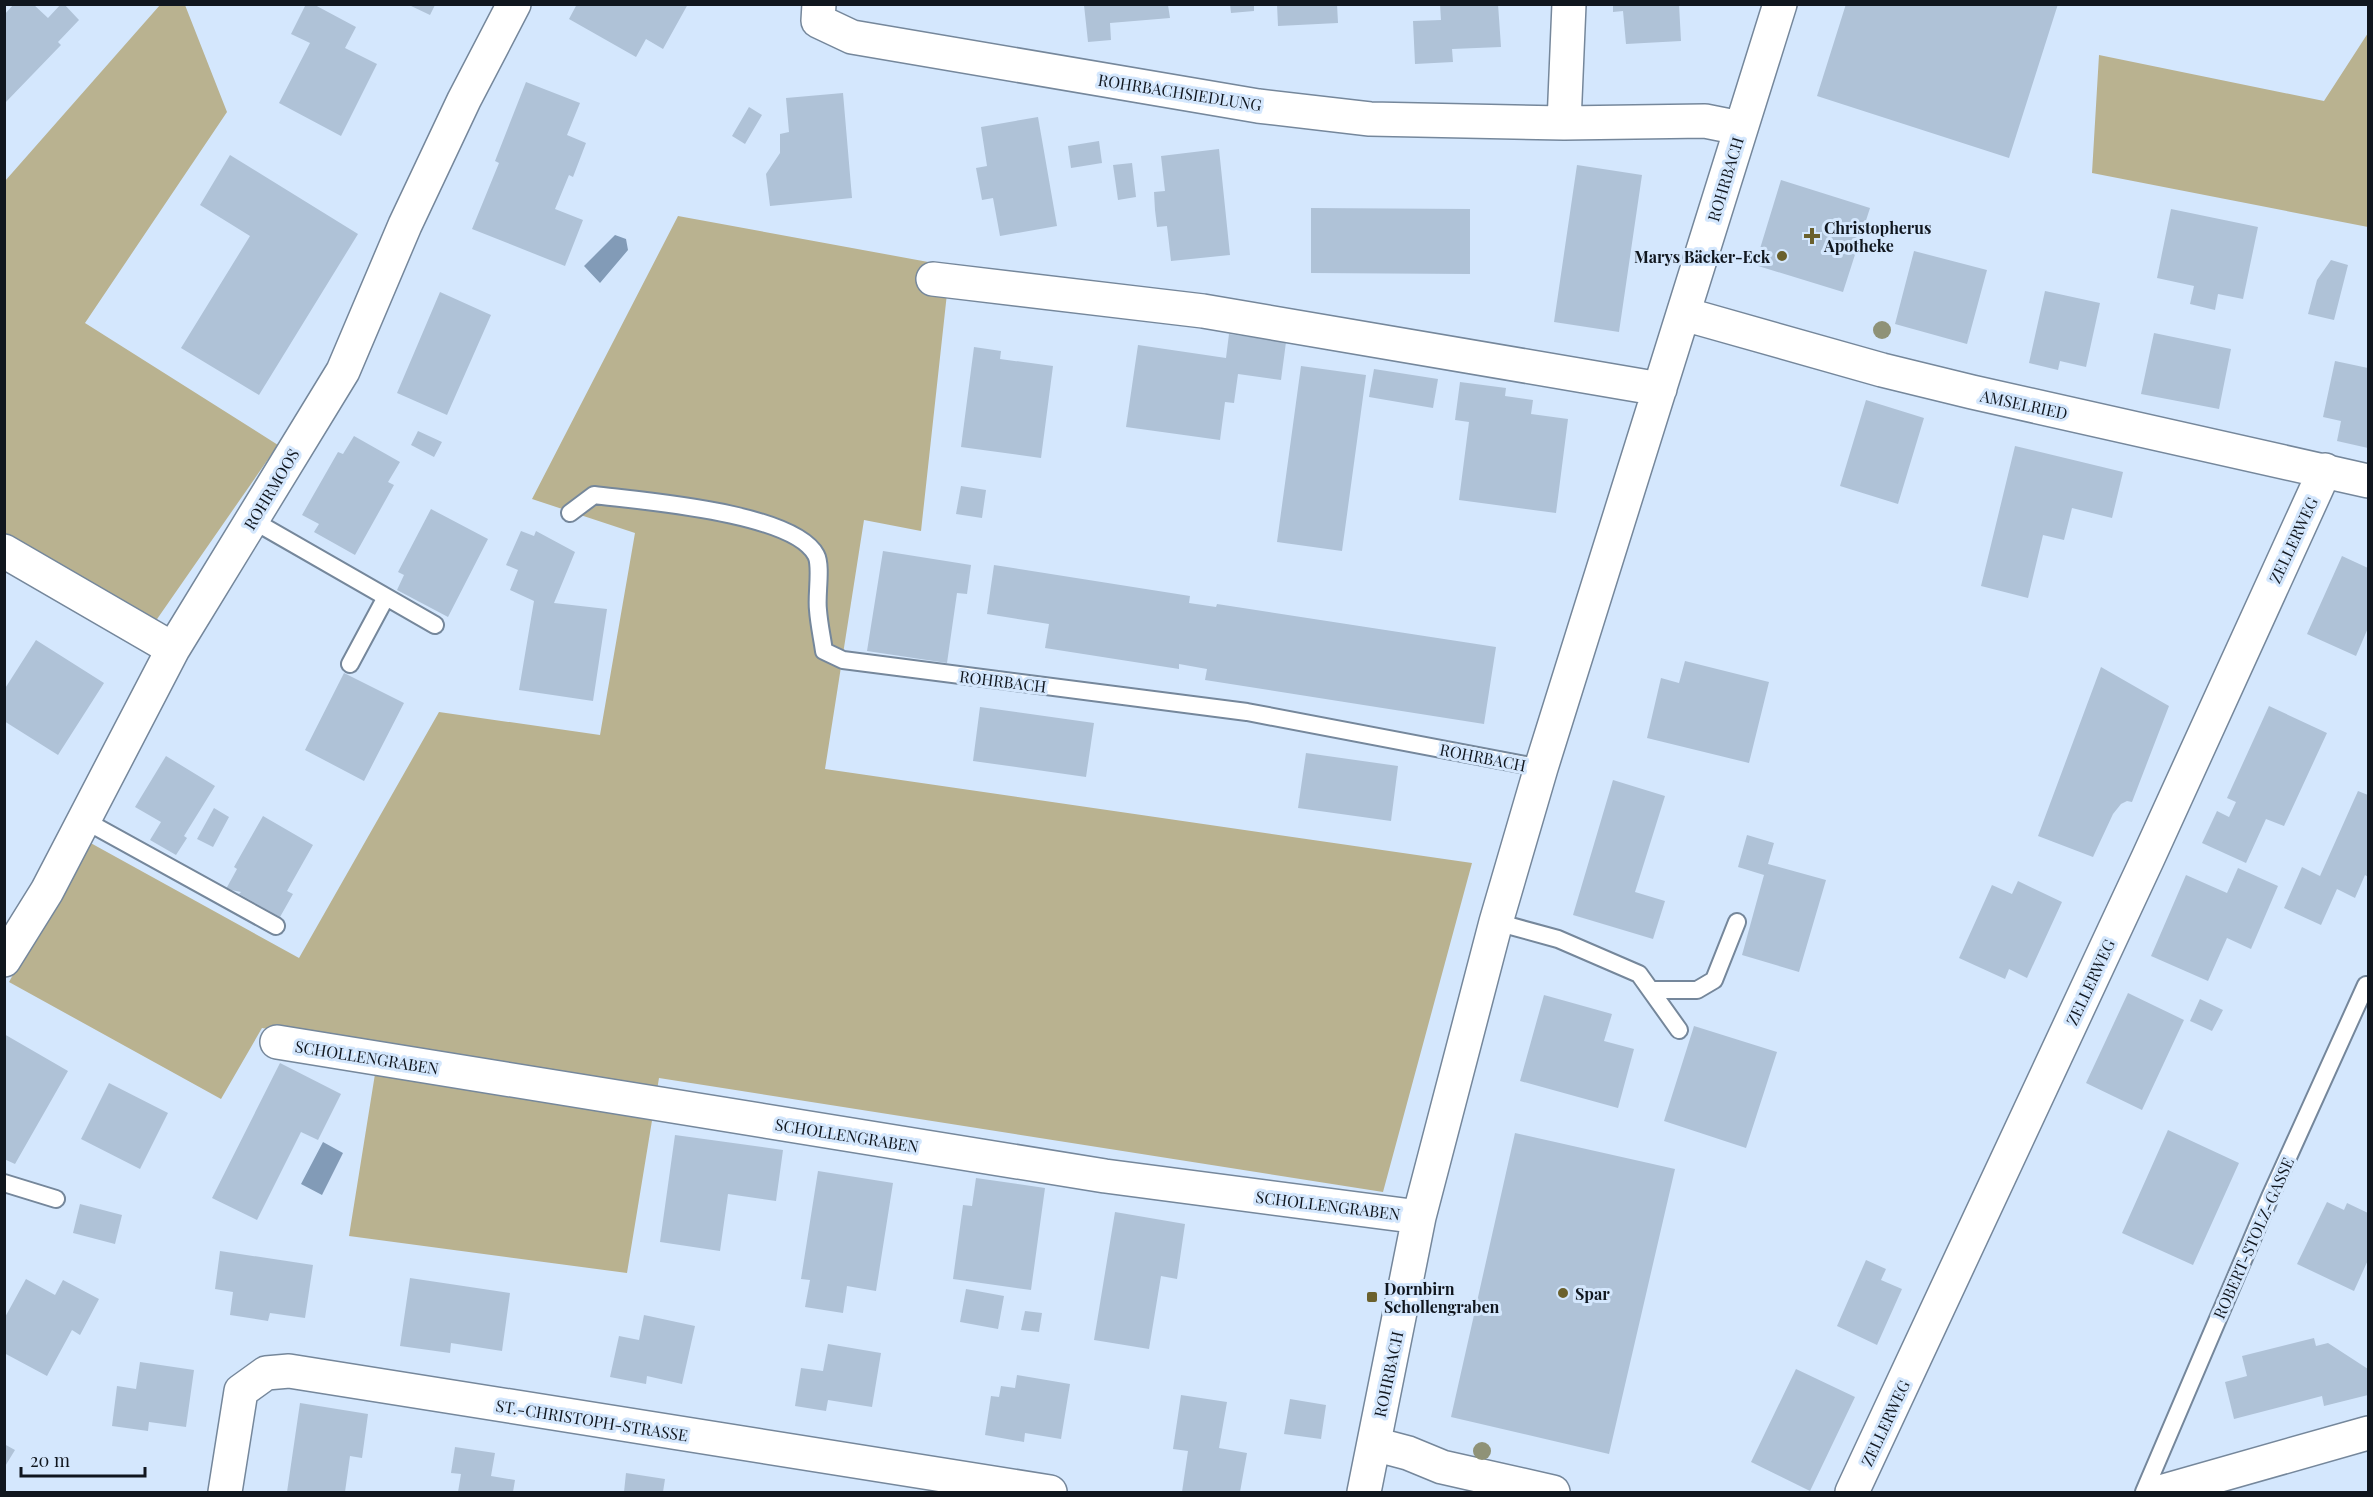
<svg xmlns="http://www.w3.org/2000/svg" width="2373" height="1497" viewBox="0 0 2373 1497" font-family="'Playfair Display',serif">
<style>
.green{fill:#b9b290}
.water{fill:#829bb7}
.building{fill:#afc2d7}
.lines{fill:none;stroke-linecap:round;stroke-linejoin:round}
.lane-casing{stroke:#75879b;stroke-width:20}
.street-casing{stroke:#75879b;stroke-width:36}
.lane{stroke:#fff;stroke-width:16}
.street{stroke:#fff;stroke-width:33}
.tree{fill:#8f9277}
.poi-dot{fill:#6b612d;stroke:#d4e7fd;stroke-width:2}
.labels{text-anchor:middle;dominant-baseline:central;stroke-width:6;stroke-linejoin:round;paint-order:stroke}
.street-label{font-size:16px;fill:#10161e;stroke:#d4e7fd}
.poi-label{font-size:16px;font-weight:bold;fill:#10161e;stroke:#d4e7fd;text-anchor:start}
</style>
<rect width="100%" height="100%" fill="#d4e7fd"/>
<path class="green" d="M 160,5 L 185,5 L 227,112 L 85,323 L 278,445 L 155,622 L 5,534 L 5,181 Z
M 2368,33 L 2368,227 L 2092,173 L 2099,55 L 2324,101 Z
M 678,216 L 950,266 L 921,531 L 864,520 L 825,769 L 1472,863 L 1383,1192 L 659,1078 L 627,1273 L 349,1236 L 379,1049 L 262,1028 L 221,1099 L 9,982 L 87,841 L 299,958 L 439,712 L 600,735 L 635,533 L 532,499 Z"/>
<path class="water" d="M 615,235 L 626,239 L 628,250 L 600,283 L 584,266 Z
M 323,1142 L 343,1153 L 322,1195 L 301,1184 Z"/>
<path class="building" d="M 14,4 L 33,4 L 48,18 L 61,4 L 64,4 L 79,20 L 58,42 L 61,45 L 4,104 L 4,15 Z
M 306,4 L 313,4 L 356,27 L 345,48 L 377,64 L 341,136 L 279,103 L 310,43 L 291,34 Z
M 577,4 L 688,4 L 663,49 L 646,39 L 636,57 L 569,19 Z
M 1230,4 L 1254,4 L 1254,11 L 1231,13 Z
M 1277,4 L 1337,4 L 1338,23 L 1278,26 Z
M 1440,4 L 1498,4 L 1501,47 L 1452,49 L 1453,62 L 1415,64 L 1413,21 L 1441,20 Z
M 1613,4 L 1679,4 L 1681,41 L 1626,44 L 1623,11 L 1613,12 Z
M 1846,4 L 2058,4 L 2009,158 L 1817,96 Z
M 409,5 L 435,5 L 430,15 Z
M 1084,5 L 1168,5 L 1170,18 L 1110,23 L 1111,40 L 1088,42 Z
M 526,82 L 580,103 L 567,135 L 586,143 L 573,177 L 569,175 L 555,209 L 583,220 L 565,266 L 472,229 L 499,163 L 495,161 Z
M 843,93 L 852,198 L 770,206 L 766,174 L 780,153 L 780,134 L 789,132 L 786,98 Z
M 749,107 L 762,115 L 745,144 L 732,136 Z
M 1038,117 L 1057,226 L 1000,236 L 993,198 L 982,200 L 976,168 L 987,166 L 981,127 Z
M 1099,141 L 1102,163 L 1071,168 L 1068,146 Z
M 1219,149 L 1230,255 L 1171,261 L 1167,226 L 1157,227 L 1155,210 L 1154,192 L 1165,191 L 1161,156 Z
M 230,155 L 358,234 L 259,395 L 181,348 L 250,236 L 200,205 Z
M 1132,163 L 1136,197 L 1118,200 L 1113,165 Z
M 1577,165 L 1642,175 L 1619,332 L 1554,322 Z
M 1781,180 L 1870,208 L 1843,292 L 1755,265 Z
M 1311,208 L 1470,209 L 1470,274 L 1311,273 Z
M 2171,209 L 2258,227 L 2243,299 L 2218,294 L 2215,310 L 2190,304 L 2194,286 L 2157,278 Z
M 1914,251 L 1987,270 L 1967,344 L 1895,324 Z
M 2331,260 L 2348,265 L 2334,320 L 2308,314 L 2317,280 Z
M 2045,291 L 2100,303 L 2086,367 L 2060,361 L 2058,370 L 2029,363 Z
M 440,292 L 491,315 L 447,415 L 397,393 Z
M 2154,333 L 2231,349 L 2219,409 L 2141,394 Z
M 1229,334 L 1286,342 L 1281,380 L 1238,374 L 1234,403 L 1225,402 L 1220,440 L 1126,427 L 1138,345 L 1226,358 Z
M 974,347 L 1001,351 L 1000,359 L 1053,366 L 1041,458 L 961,447 Z
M 2335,361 L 2368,368 L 2368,448 L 2337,441 L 2341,421 L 2323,417 Z
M 1301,366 L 1366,375 L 1342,551 L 1277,542 Z
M 1374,369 L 1438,379 L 1433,408 L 1369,397 Z
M 1460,382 L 1506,388 L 1505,396 L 1533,400 L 1531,414 L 1568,419 L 1556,513 L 1459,500 L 1469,422 L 1455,420 Z
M 1866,400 L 1924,418 L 1898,504 L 1840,486 Z
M 418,431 L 442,442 L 434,457 L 411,445 Z
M 354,436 L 400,462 L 388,482 L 394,485 L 355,555 L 314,532 L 319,524 L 302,515 L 338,452 L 343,454 Z
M 2015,446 L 2123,472 L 2112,518 L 2072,508 L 2064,540 L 2043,535 L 2028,598 L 1981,586 Z
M 961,486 L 986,490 L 982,518 L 956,514 Z
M 431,509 L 488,539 L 448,617 L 397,590 L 404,575 L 398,572 Z
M 521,531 L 534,536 L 536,531 L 575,552 L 554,603 L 607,609 L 593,701 L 519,690 L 534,601 L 510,590 L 518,570 L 506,565 Z
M 883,551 L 971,565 L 967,594 L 957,593 L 947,663 L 867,651 Z
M 2342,556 L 2368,568 L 2368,628 L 2356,656 L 2307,634 Z
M 994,565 L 1190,596 L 1189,603 L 1216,607 L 1217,604 L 1496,647 L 1484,724 L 1205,680 L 1207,669 L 1179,664 L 1179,669 L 1045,648 L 1049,624 L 987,614 Z
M 36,640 L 104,683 L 58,755 L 4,721 L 4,690 Z
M 1685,661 L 1769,682 L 1749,763 L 1647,738 L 1661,678 L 1679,683 Z
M 2101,667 L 2169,706 L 2132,802 L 2127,801 L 2121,804 L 2113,814 L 2093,857 L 2038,836 Z
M 344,673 L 404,703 L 364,781 L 305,750 Z
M 2269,706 L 2327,733 L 2284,826 L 2266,819 L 2246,863 L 2202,843 L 2217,811 L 2229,817 L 2236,802 L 2227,798 Z
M 980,707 L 1094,723 L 1086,777 L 973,761 Z
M 1306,753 L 1398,766 L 1391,821 L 1298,808 Z
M 166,756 L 215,786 L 184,836 L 187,838 L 176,855 L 150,840 L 161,822 L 135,807 Z
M 1613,780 L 1665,796 L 1635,892 L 1665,901 L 1653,939 L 1573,915 Z
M 2358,791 L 2368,795 L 2368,877 L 2365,875 L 2355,898 L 2337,889 L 2321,925 L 2284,908 L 2302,867 L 2320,876 Z
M 214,808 L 229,817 L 213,847 L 197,839 Z
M 263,816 L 313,845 L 287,891 L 293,894 L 280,917 L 239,894 L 241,892 L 226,889 L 237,869 L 234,867 Z
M 1747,835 L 1774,843 L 1768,864 L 1826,880 L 1799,972 L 1742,955 L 1764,875 L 1738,867 Z
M 2238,868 L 2278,886 L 2251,949 L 2227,938 L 2208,981 L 2151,956 L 2186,875 L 2227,893 Z
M 2018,881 L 2062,902 L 2027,978 L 2009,969 L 2005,979 L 1959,958 L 1992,885 L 2012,894 Z
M 2128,993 L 2184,1020 L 2142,1110 L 2086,1083 Z
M 1544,995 L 1612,1014 L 1604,1041 L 1634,1049 L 1618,1108 L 1520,1081 Z
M 2200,999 L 2223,1010 L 2212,1031 L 2190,1021 Z
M 1694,1026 L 1777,1052 L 1746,1148 L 1664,1121 Z
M 4,1034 L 68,1071 L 15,1164 L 4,1159 Z
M 280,1063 L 341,1094 L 318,1140 L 301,1132 L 257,1220 L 212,1198 Z
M 109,1083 L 168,1113 L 140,1169 L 81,1139 Z
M 2168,1130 L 2239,1163 L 2193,1265 L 2122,1233 Z
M 1515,1133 L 1675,1169 L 1609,1454 L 1451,1417 Z
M 675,1135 L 783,1150 L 776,1201 L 728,1194 L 720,1251 L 660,1242 Z
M 818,1171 L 893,1183 L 876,1291 L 847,1286 L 843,1313 L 805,1307 L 810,1280 L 801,1279 Z
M 976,1178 L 1045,1188 L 1031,1290 L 953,1279 L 963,1205 L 972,1206 Z
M 2327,1202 L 2344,1210 L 2347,1203 L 2368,1213 L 2368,1260 L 2354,1291 L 2297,1264 Z
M 80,1204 L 122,1215 L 115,1244 L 73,1233 Z
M 1115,1212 L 1185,1224 L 1177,1279 L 1161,1276 L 1149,1349 L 1094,1340 Z
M 220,1251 L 313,1265 L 305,1318 L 270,1313 L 268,1321 L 230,1315 L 233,1292 L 215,1289 Z
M 1866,1260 L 1886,1269 L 1881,1280 L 1902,1289 L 1877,1345 L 1837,1326 Z
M 410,1278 L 510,1293 L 502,1351 L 451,1343 L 450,1353 L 400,1346 Z
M 26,1279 L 55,1295 L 63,1280 L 99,1299 L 80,1335 L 72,1330 L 47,1376 L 4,1353 L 4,1319 Z
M 966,1289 L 1004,1296 L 998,1329 L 960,1322 Z
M 1025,1311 L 1042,1313 L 1039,1332 L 1021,1330 Z
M 644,1315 L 695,1326 L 682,1384 L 647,1376 L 646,1384 L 610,1377 L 619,1336 L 639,1340 Z
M 2314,1338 L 2316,1346 L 2328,1343 L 2368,1369 L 2368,1395 L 2324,1406 L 2322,1396 L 2234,1419 L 2225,1382 L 2247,1376 L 2242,1356 Z
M 828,1344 L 881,1353 L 872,1407 L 828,1400 L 826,1411 L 795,1406 L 801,1368 L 823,1371 Z
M 140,1362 L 194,1370 L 186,1427 L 149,1422 L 148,1431 L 112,1426 L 117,1386 L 136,1389 Z
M 1796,1369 L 1855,1397 L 1810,1491 L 1751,1462 Z
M 1017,1375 L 1070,1384 L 1061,1439 L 1025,1433 L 1024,1442 L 985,1435 L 991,1396 L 999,1397 L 1001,1386 L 1015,1388 Z
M 1181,1395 L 1227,1402 L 1219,1448 L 1247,1453 L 1240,1492 L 1182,1492 L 1188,1451 L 1173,1449 Z
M 1290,1399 L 1326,1405 L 1321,1439 L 1284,1434 Z
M 300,1403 L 368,1414 L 362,1458 L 350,1456 L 345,1492 L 287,1492 Z
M 4,1444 L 15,1450 L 4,1468 Z
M 455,1447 L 495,1453 L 491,1476 L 515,1480 L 513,1492 L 458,1492 L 461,1474 L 451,1473 Z
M 626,1473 L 665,1479 L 663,1492 L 624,1492 Z"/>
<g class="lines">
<defs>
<path id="lane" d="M 570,513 L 594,495 C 641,501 793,512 816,555 C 822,566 816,596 818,610 C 819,624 822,637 824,651 L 843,660 L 1247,712 L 1541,768
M 252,520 L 435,625
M 350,664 L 386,597
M 84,820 L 276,926
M 1496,922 L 1558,939 L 1639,974 L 1679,1030
M 1651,990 L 1697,990 L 1714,980 L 1737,922
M 4,1183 L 56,1199
M 2144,1492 L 2270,1197 L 2366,985"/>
<path id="street" d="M 819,4 L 818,21 L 852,37 L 1258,106 L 1370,119 L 1564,123 L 1705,121 L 1740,128
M 1564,123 L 1569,4
M 933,279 L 1203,311 L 1660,389
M 1684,314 L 1882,370 L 1972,392 L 2368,481
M 4,551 L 173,649
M 4,960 L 47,891 L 173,649 L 343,371 L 405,225 L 464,100 L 514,4
M 277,1042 L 1105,1176 L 1419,1217
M 1374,1444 L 1408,1453 L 1442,1467 L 1553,1492
M 225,1492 L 241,1391 L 266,1373 L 289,1371 L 1050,1492
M 1364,1492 L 1419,1217 L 1496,922 L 1541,768 L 1780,4
M 1852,1492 L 2148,858 L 2325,470
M 2160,1492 L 2368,1433"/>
</defs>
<use href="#lane" class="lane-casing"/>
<use href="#street" class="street-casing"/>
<use href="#lane" class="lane"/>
<use href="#street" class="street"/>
</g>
<g class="tree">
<circle cx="1882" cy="330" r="9"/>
<circle cx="1482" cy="1451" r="9"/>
</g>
<g class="poi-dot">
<path d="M1809 227h6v6h6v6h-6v6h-6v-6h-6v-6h6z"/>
<circle cx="1782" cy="256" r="6"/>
<circle cx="1563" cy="1293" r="6"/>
<rect x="1366" y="1291" width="12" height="12" rx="3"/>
</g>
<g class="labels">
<g class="street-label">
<text transform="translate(1180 92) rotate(9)">ROHRBACHSIEDLUNG</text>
<text transform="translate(1725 179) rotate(-73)">ROHRBACH</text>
<text transform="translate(2024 404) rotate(12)">AMSELRIED</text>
<text transform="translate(271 489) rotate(-59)">ROHRMOOS</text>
<text transform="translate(2293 540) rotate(-65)">ZELLERWEG</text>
<text transform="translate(1003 681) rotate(7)">ROHRBACH</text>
<text transform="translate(1483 757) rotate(11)">ROHRBACH</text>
<text transform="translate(2090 982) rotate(-65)">ZELLERWEG</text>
<text transform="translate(367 1057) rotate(9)">SCHOLLENGRABEN</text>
<text transform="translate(847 1135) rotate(9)">SCHOLLENGRABEN</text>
<text transform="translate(1328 1205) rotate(7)">SCHOLLENGRABEN</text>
<text transform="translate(2253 1238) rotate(-66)">ROBERT-STOLZ-GASSE</text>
<text transform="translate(1388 1374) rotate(-78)">ROHRBACH</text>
<text transform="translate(592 1420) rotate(9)">ST.-CHRISTOPH-STRASSE</text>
<text transform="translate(1885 1423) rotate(-65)">ZELLERWEG</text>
</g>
<g class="poi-label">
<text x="1824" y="227">Christopherus<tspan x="1824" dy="18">Apotheke</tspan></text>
<text x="1770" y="256" text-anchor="end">Marys Bäcker-Eck</text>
<text x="1384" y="1288">Dornbirn<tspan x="1384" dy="18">Schollengraben</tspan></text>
<text x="1575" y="1293">Spar</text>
</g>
</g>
<rect width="2373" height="1497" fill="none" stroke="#10161e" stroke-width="12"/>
<path d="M21 1467v9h124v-9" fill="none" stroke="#10161e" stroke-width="3"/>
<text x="30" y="1467" font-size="18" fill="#10161e" stroke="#d4e7fd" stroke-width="4.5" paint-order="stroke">20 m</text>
</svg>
